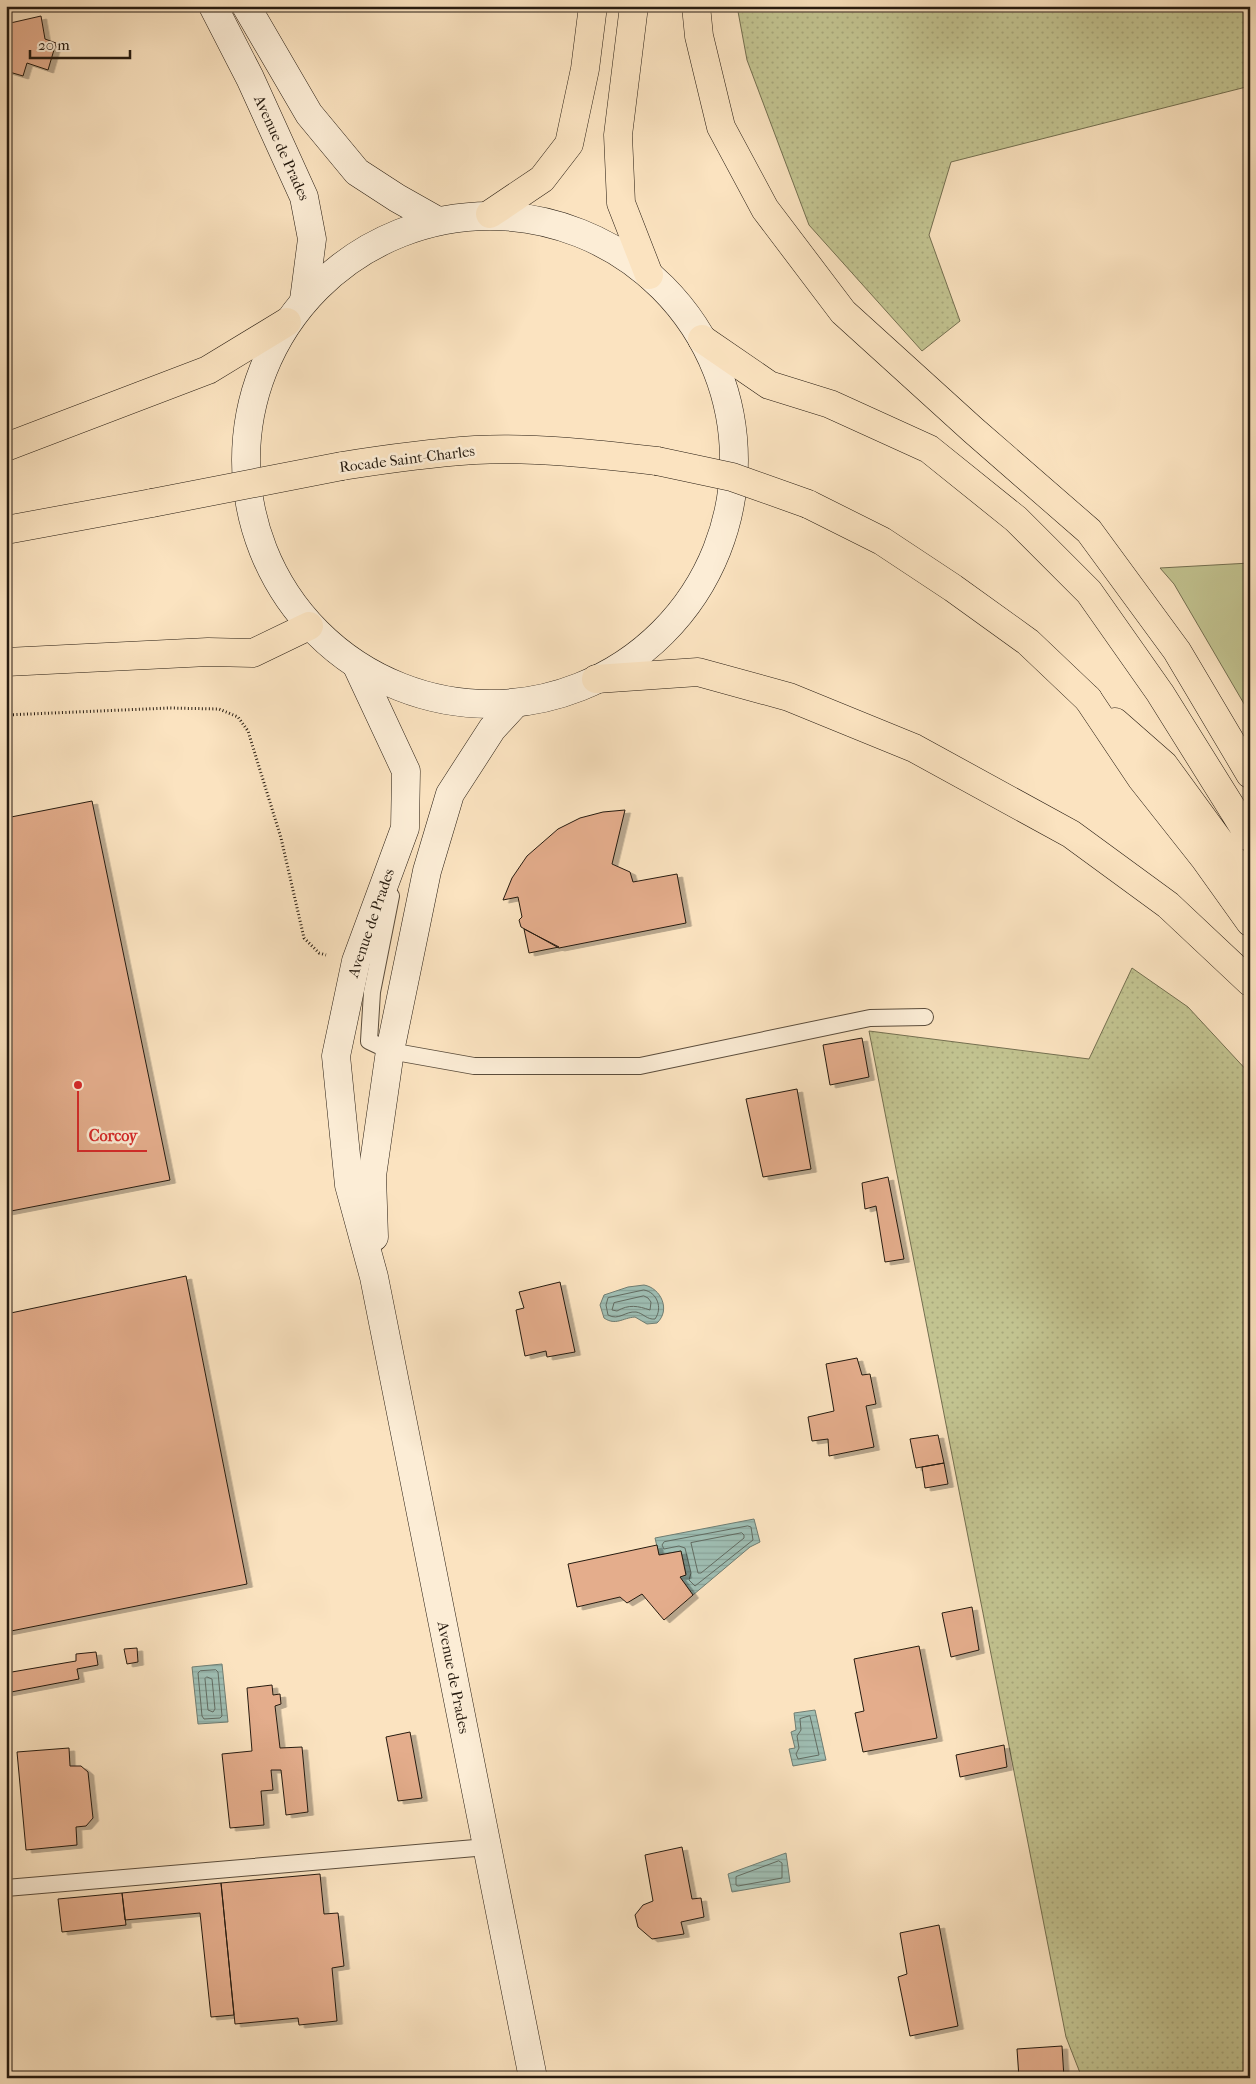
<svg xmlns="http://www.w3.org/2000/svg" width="1256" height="2084" viewBox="0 0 1256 2084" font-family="'IM FELL French Canon',serif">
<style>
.grass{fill:url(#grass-dots);stroke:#746f50}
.garden{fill:#c2c390;stroke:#746f50}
.water{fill:url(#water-rules);stroke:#6f7d72}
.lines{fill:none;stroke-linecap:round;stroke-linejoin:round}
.shore{stroke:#626c62;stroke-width:1}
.building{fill:#e4ad8c;stroke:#261b10;filter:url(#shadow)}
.lane-casing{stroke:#5b4d3c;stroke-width:18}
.secondary-casing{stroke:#261b10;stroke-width:29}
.primary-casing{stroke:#261b10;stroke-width:29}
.highway-casing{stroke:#261b10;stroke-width:29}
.path{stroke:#261b10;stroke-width:3;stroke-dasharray:1 2.5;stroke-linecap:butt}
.lane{stroke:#fcedd6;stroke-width:16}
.secondary{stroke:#fcedd6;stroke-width:28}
.primary{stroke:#fbe3c0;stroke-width:28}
.highway{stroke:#fbe3c0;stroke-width:28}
.primary-bridge-casing{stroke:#261b10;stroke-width:29;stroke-linecap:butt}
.primary-bridge{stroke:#fbe3c0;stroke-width:28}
.labels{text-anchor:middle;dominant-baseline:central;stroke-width:5;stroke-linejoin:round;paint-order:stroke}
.street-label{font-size:15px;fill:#261b10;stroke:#fcedd6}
.leader{fill:none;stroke:#d62828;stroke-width:2}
.callout-dot{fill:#d62828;stroke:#fcedd6;stroke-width:2}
.callout-label{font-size:16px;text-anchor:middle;font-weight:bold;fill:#d62828;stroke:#fcedd6;stroke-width:5;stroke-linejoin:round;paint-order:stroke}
</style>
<defs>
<pattern id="grass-dots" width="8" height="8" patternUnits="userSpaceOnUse" patternTransform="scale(1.25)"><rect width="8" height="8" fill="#c2c390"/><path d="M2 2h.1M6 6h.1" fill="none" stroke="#a7a77b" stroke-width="1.8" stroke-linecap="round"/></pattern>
<pattern id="water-rules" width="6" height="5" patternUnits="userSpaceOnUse" patternTransform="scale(1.25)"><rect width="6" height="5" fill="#9fbeb3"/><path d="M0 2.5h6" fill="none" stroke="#89a399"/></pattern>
<filter id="shadow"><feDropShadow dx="5.5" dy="3" stdDeviation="0" flood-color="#0004"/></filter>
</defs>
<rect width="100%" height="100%" fill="#fbe3c0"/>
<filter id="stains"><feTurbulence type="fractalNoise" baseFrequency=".004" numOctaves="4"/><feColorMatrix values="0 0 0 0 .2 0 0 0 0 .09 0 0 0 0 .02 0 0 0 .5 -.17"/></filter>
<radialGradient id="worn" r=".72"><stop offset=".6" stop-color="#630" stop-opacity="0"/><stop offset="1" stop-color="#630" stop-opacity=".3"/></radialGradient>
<path class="grass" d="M 737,6 L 1250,6 L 1250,86 L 951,162 L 929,235 L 960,321 L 922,351 L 809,225 L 747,60 Z
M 1132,968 L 1188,1007 L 1250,1074 L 1250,2078 L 1082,2078 L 1066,2037 L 869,1031 L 1089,1059 Z"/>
<path class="garden" d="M 1250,563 L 1250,714 L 1174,584 L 1160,568 Z"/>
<path class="water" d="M 644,1285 C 661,1288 671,1310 657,1323 L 647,1324 L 635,1317 C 622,1318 616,1326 604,1318 L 600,1305 L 604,1295 L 628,1287 Z
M 754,1519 L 760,1542 L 750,1547 L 693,1595 L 680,1577 L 686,1574 L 681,1551 L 659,1555 L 655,1538 Z
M 222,1664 L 228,1722 L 198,1724 L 192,1667 Z
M 815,1710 L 826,1760 L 793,1766 L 789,1749 L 795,1748 L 791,1732 L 796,1730 L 794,1713 Z
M 786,1853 L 790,1882 L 732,1892 L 728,1874 Z"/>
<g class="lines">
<path class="shore" d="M 644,1290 C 657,1292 663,1308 655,1319 C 647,1320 643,1313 636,1312 C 625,1311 619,1321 608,1315 L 606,1305 L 608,1298 Z
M 644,1296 L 648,1298 L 651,1302 L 650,1310 C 638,1306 629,1304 617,1311 L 612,1310 L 614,1303 Z
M 748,1526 L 751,1527 L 753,1540 L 695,1586 L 689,1580 L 691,1573 L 685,1548 L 679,1546 L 664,1549 L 662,1545 L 664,1542 Z
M 742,1533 L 744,1535 L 744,1538 L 701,1573 L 698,1573 L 691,1543 Z
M 216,1670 L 218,1672 L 222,1716 L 220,1718 L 204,1719 L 202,1716 L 198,1673 L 200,1671 Z
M 207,1677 L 212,1679 L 215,1709 L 213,1712 L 208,1710 L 205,1679 Z
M 810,1716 L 819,1755 L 798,1759 L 796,1754 L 799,1748 L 797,1736 L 801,1730 L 800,1719 Z
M 779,1861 L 782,1863 L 782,1878 L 738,1886 L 736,1885 L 736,1877 Z"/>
</g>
<path class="building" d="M 41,16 L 45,39 L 56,43 L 48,70 L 27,63 L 23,76 L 6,71 L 6,24 Z
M 92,801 L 170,1180 L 6,1212 L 6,818 Z
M 625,810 L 612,864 L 630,872 L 633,882 L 677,874 L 686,923 L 559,948 L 521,927 L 519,920 L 522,917 L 518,897 L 503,900 L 512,878 L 527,856 L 558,829 L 580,818 L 603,812 Z
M 524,929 L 559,947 L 529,953 Z
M 862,1038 L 869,1077 L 830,1085 L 823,1045 Z
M 797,1089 L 811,1169 L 763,1177 L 746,1099 Z
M 888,1177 L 904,1259 L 885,1262 L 876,1206 L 865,1209 L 862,1183 Z
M 186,1276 L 247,1584 L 6,1632 L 6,1314 Z
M 560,1282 L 575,1352 L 547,1357 L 546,1351 L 525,1356 L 516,1310 L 524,1308 L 519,1292 Z
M 857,1358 L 862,1375 L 870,1374 L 876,1404 L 866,1406 L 874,1447 L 829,1456 L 828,1439 L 812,1441 L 808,1417 L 834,1411 L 826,1364 Z
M 938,1435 L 944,1463 L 916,1468 L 910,1439 Z
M 944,1463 L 948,1484 L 925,1488 L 922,1467 Z
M 657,1545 L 659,1555 L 681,1551 L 686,1575 L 680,1577 L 693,1595 L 664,1620 L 642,1594 L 627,1603 L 620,1597 L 577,1607 L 568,1564 Z
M 972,1607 L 979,1650 L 951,1657 L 942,1613 Z
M 919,1646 L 937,1738 L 863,1752 L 855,1713 L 864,1711 L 854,1659 Z
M 137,1648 L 138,1662 L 127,1664 L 124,1649 Z
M 96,1652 L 98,1665 L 77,1669 L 79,1679 L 6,1693 L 6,1673 L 76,1661 L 76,1654 Z
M 272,1685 L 273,1695 L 280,1694 L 281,1704 L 275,1706 L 280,1748 L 302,1747 L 308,1812 L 286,1815 L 281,1770 L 271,1770 L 273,1790 L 261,1791 L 264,1825 L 230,1828 L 222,1754 L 252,1751 L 247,1688 Z
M 410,1732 L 422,1798 L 398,1801 L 386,1737 Z
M 1004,1745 L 1007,1767 L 960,1777 L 956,1755 Z
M 69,1748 L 70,1766 L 81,1766 L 88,1772 L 93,1818 L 86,1826 L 76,1827 L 77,1845 L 26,1850 L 17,1752 Z
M 682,1847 L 692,1899 L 701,1898 L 704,1917 L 681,1922 L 684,1934 L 652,1939 L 638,1927 L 635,1915 L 643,1905 L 653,1901 L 645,1855 Z
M 320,1874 L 324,1914 L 338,1913 L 344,1966 L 332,1968 L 337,2021 L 299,2025 L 298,2018 L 235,2024 L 221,1883 Z
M 221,1883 L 234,2015 L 211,2017 L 200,1913 L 125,1920 L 122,1893 Z
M 122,1893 L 126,1925 L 62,1932 L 58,1899 Z
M 939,1925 L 958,2026 L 910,2036 L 898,1977 L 907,1974 L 900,1933 Z
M 1062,2046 L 1064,2078 L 1019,2078 L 1017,2049 Z"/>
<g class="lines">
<defs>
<path id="lane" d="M 391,896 L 372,992 L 369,1041 L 390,1051 L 474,1066 L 640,1066 L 870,1018 L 925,1017
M 6,1888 L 487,1847"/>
<g id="secondary">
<path id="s1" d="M 213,6 L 250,78 L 304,197 L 312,239 L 304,300"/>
<path d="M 246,6 L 309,114 L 357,172 L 397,198 L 436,220"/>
<circle cx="490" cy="460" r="244"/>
<path id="s2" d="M 357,666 L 406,771 L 405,828 L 356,961 L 336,1056 L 349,1185 L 374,1277 L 533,2078"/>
<path d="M 374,1237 L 372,1176 L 390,1051 L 427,871 L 450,794 L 492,729 L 515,704"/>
</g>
<path id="primary" d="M 6,447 L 208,370 L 287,322
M 342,466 C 386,459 430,453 475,450 C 535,447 597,454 657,461
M 808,504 L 882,541 L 953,588 L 1028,642 L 1088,699
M 6,530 L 152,503
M 6,662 L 208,652 L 253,653 L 309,626"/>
<path id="highway" d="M 634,6 L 618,135 L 621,203 L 649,275
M 696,6 L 699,36 L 721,127 L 765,209 L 843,312 L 973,430 L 1089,531 L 1177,651 L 1250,774
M 490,214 L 542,179 L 569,144 L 585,69 L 593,6
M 702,339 L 769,385 L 830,404 L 929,449 L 1016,519 L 1089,592 L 1160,693 L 1250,837
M 596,679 L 698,672 L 789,697 L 914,748 L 1071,834 L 1168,905 L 1250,982
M 1088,699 L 1141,778 L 1205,859 L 1250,922
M 1115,722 L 1164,765 L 1250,883"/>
</defs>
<use href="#lane" class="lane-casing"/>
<use href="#secondary" class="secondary-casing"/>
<use href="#primary" class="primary-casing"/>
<use href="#highway" class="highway-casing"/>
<path class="path" d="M 6,715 L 169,708 L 219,709 L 238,717 L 248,731 L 281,838 L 304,938 L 319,953 L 326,955"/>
<use href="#lane" class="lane"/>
<use href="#secondary" class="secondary"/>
<use href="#primary" class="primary"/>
<use href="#highway" class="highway"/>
<defs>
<path id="primary-bridge" d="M 657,461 L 732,477 L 808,504
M 152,503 L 342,466"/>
</defs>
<use href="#primary-bridge" class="primary-bridge-casing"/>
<use href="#primary-bridge" class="primary-bridge"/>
</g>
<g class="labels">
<g class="street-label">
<text stroke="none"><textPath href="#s1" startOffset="158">Avenue de Prades</textPath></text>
<text transform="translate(407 459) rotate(-7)">Rocade Saint-Charles</text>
<text transform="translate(371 923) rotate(-71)">Avenue de Prades</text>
<text stroke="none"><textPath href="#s2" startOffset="1045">Avenue de Prades</textPath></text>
</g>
</g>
<path class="leader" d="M78 1085L78 1151H147"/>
<circle class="callout-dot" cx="78" cy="1085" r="5"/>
<g class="callout-label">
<text x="113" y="1141">Corcoy</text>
</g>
<rect width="1256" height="2084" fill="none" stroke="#fbe3c0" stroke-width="25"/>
<rect x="8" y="8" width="1241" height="2069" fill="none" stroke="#261b10" stroke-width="2.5"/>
<rect x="12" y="12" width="1231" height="2059" fill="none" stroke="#261b10"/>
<path d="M30 50v8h100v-8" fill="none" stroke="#261b10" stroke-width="2.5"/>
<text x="38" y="50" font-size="15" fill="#261b10" stroke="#fcedd6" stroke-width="4" paint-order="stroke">20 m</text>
<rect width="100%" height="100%" filter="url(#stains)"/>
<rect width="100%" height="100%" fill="url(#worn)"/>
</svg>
